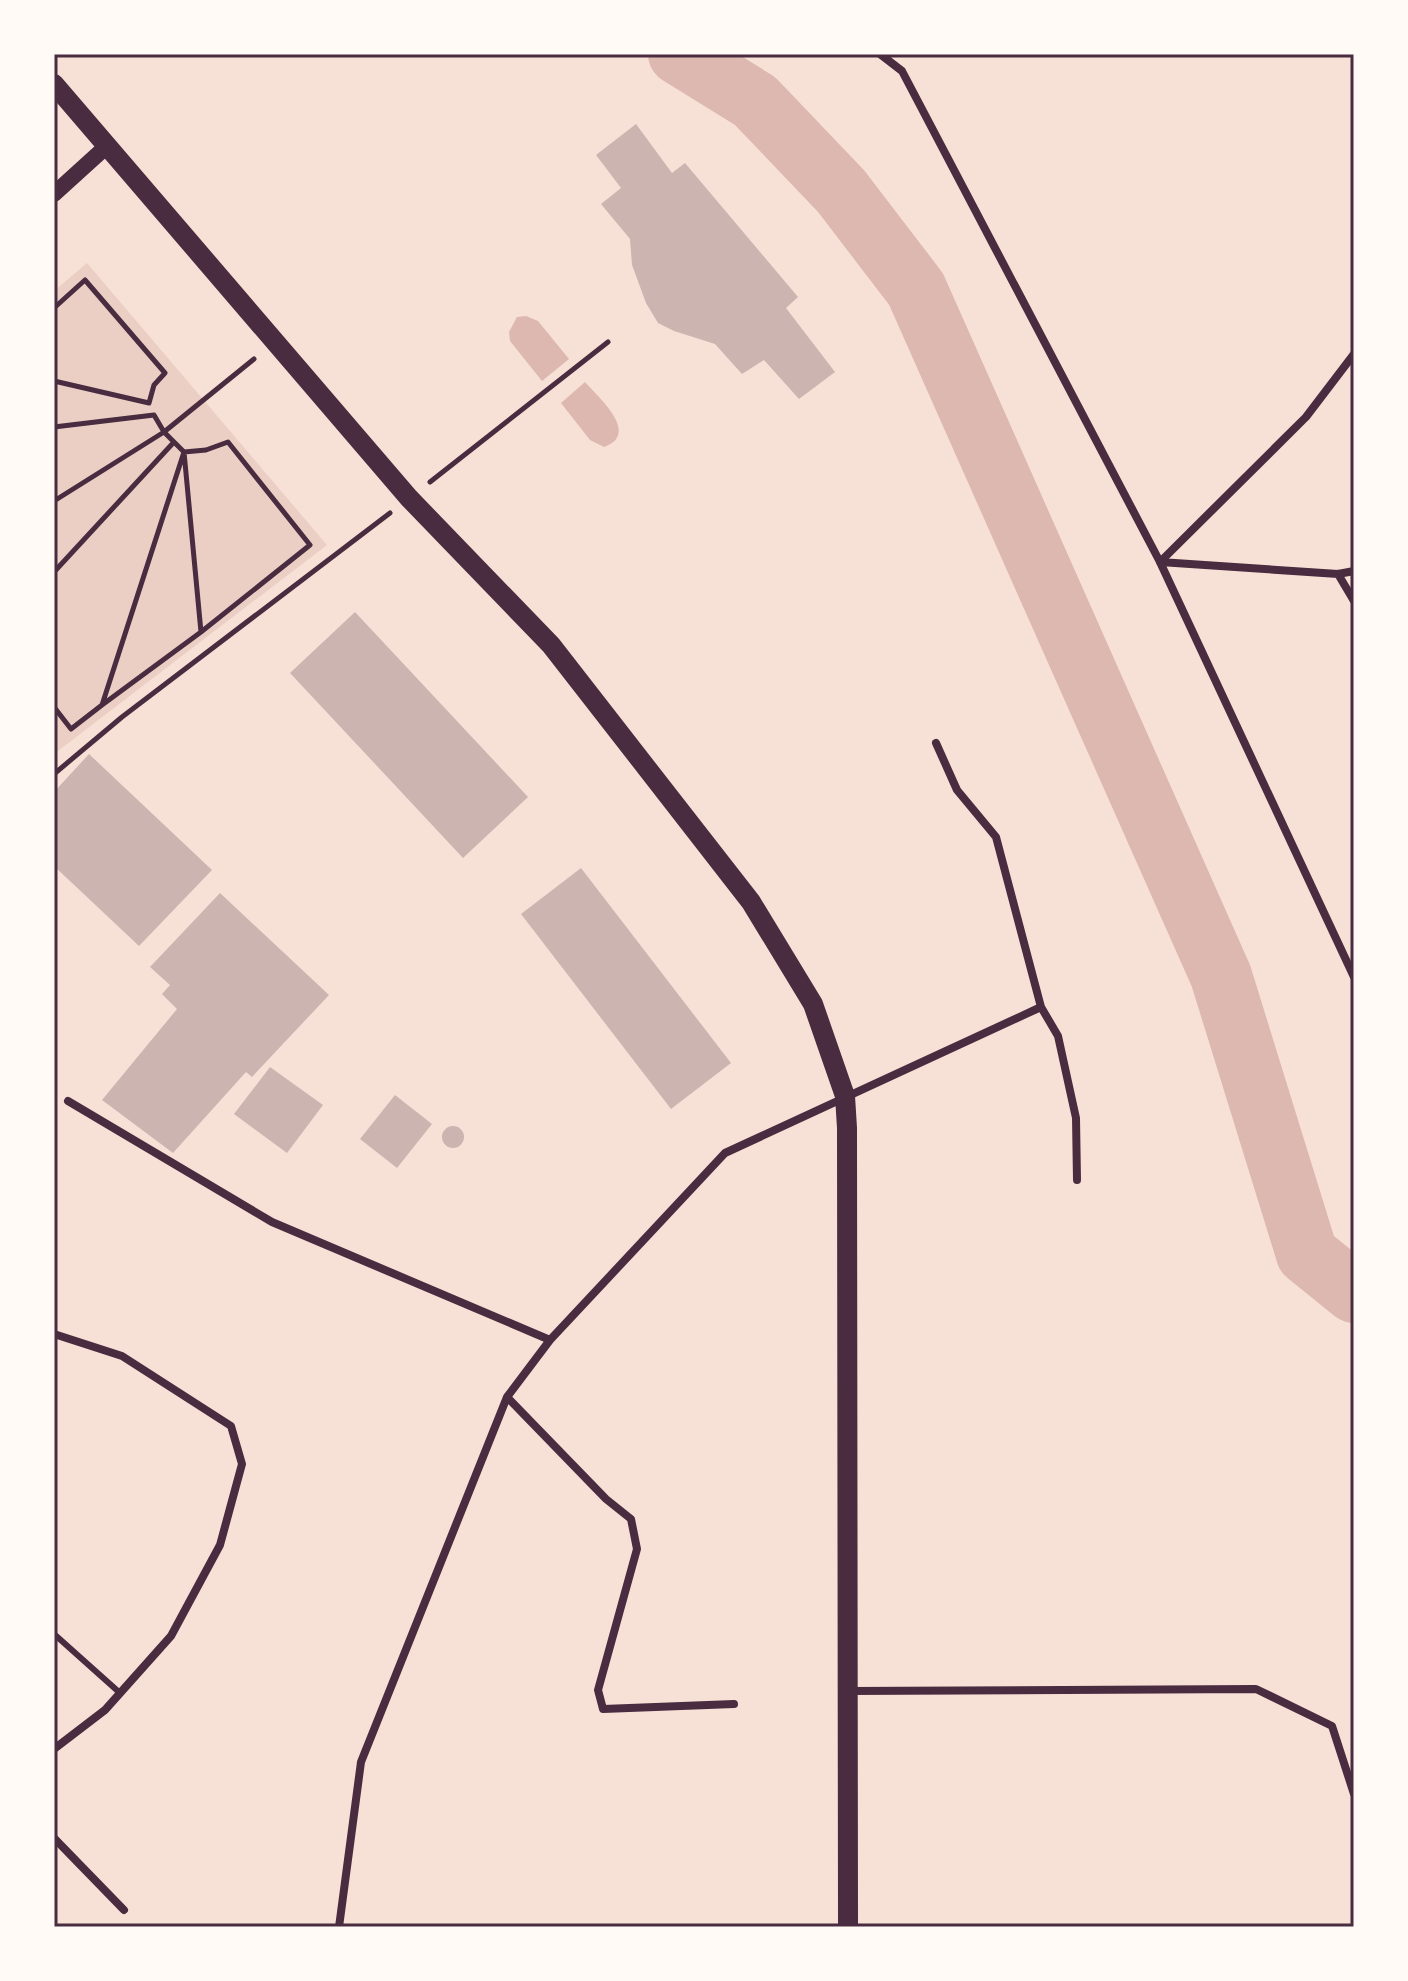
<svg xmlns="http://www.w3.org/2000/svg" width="1408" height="1981" viewBox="0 0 1408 1981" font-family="'Alegreya Sans',sans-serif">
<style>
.green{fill:#ebcfc5}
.water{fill:#dcb8b0}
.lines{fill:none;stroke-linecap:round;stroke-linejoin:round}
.river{stroke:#dcb8b0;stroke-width:62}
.building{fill:#ccb4b1}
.path{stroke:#4a2c40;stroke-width:5}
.service{stroke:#4a2c40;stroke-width:6}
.minor{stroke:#4a2c40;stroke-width:8}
.secondary{stroke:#4a2c40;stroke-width:16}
.primary{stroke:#4a2c40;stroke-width:20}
.neatline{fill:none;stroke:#4a2c40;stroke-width:3}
</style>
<rect width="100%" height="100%" fill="#f7e1d7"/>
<path class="green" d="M 87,263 L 327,545 L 54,754 L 54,291 Z"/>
<path class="water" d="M 526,316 L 538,321 L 569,359 L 542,381 L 510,341 L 509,332 L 517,317 Z
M 585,382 C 599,398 641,434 604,447 L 590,440 L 561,403 Z"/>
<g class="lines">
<path class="river" d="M 679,54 L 755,101 L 841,191 L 916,289 L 1221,976 L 1307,1254 L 1354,1292"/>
</g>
<path class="building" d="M 636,124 L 672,173 L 685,163 L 798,297 L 786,308 L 835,372 L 799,399 L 764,360 L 742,374 L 715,344 L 674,331 L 658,323 L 646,303 L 632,265 L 630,239 L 601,204 L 621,188 L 596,155 Z
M 355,612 L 528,797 L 463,858 L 290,673 Z
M 89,754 L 212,870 L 139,946 L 54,866 L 54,792 Z
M 581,868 L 731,1063 L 671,1109 L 521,914 Z
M 220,893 L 329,995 L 252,1077 L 246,1072 L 173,1153 L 102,1100 L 177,1009 L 162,994 L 170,985 L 150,967 Z
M 270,1067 L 323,1105 L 287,1153 L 234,1114 Z
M 395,1095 L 432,1124 L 397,1168 L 360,1139 Z
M442 1137a11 11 0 1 1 22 0a11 11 0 1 1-22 0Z"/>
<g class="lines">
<path class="path" d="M 54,308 L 85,280 L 165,373 L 154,385 L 149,403 L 54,381
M 54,427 L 154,415 L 164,432 L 184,452 L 102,705 L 71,729 L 54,707
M 430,482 L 608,342
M 54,501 L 164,432 L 254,359
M 54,572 L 174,442
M 102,705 L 201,632 L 184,452 L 206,450 L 228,442 L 310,545 L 201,632
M 54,774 L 122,717 L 390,513"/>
<path class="service" d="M 54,1634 L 120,1693"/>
<path class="minor" d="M 880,54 L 902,71 L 1160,562 L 1354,977
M 1160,562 L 1306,417 L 1354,354
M 1160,562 L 1338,574 L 1354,571
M 1338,574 L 1354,601
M 936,743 L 957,790 L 996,837 L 1041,1007
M 68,1101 L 272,1222 L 550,1340
M 54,1334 L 122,1356 L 231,1426 L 242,1464 L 220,1545 L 171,1636 L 105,1710 L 54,1749
M 507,1397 L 606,1499 L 631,1519 L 637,1549 L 598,1690 L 603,1709 L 734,1704
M 849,1691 L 1256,1689 L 1332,1726 L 1354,1794
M 54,1838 L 124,1910
M 339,1927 L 361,1762 L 507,1397 L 550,1340 L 725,1153 L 1041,1007 L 1058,1036 L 1076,1118 L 1077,1180"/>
<path class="secondary" d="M 54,194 L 108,145"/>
<path class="primary" d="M 54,84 L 409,498 L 551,645 L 751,902 L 813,1004 L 845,1096 L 847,1128 L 848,1927"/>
</g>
<rect width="1408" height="1981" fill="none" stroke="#fffaf5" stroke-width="112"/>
<rect x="56" y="56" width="1296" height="1869" class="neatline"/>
</svg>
